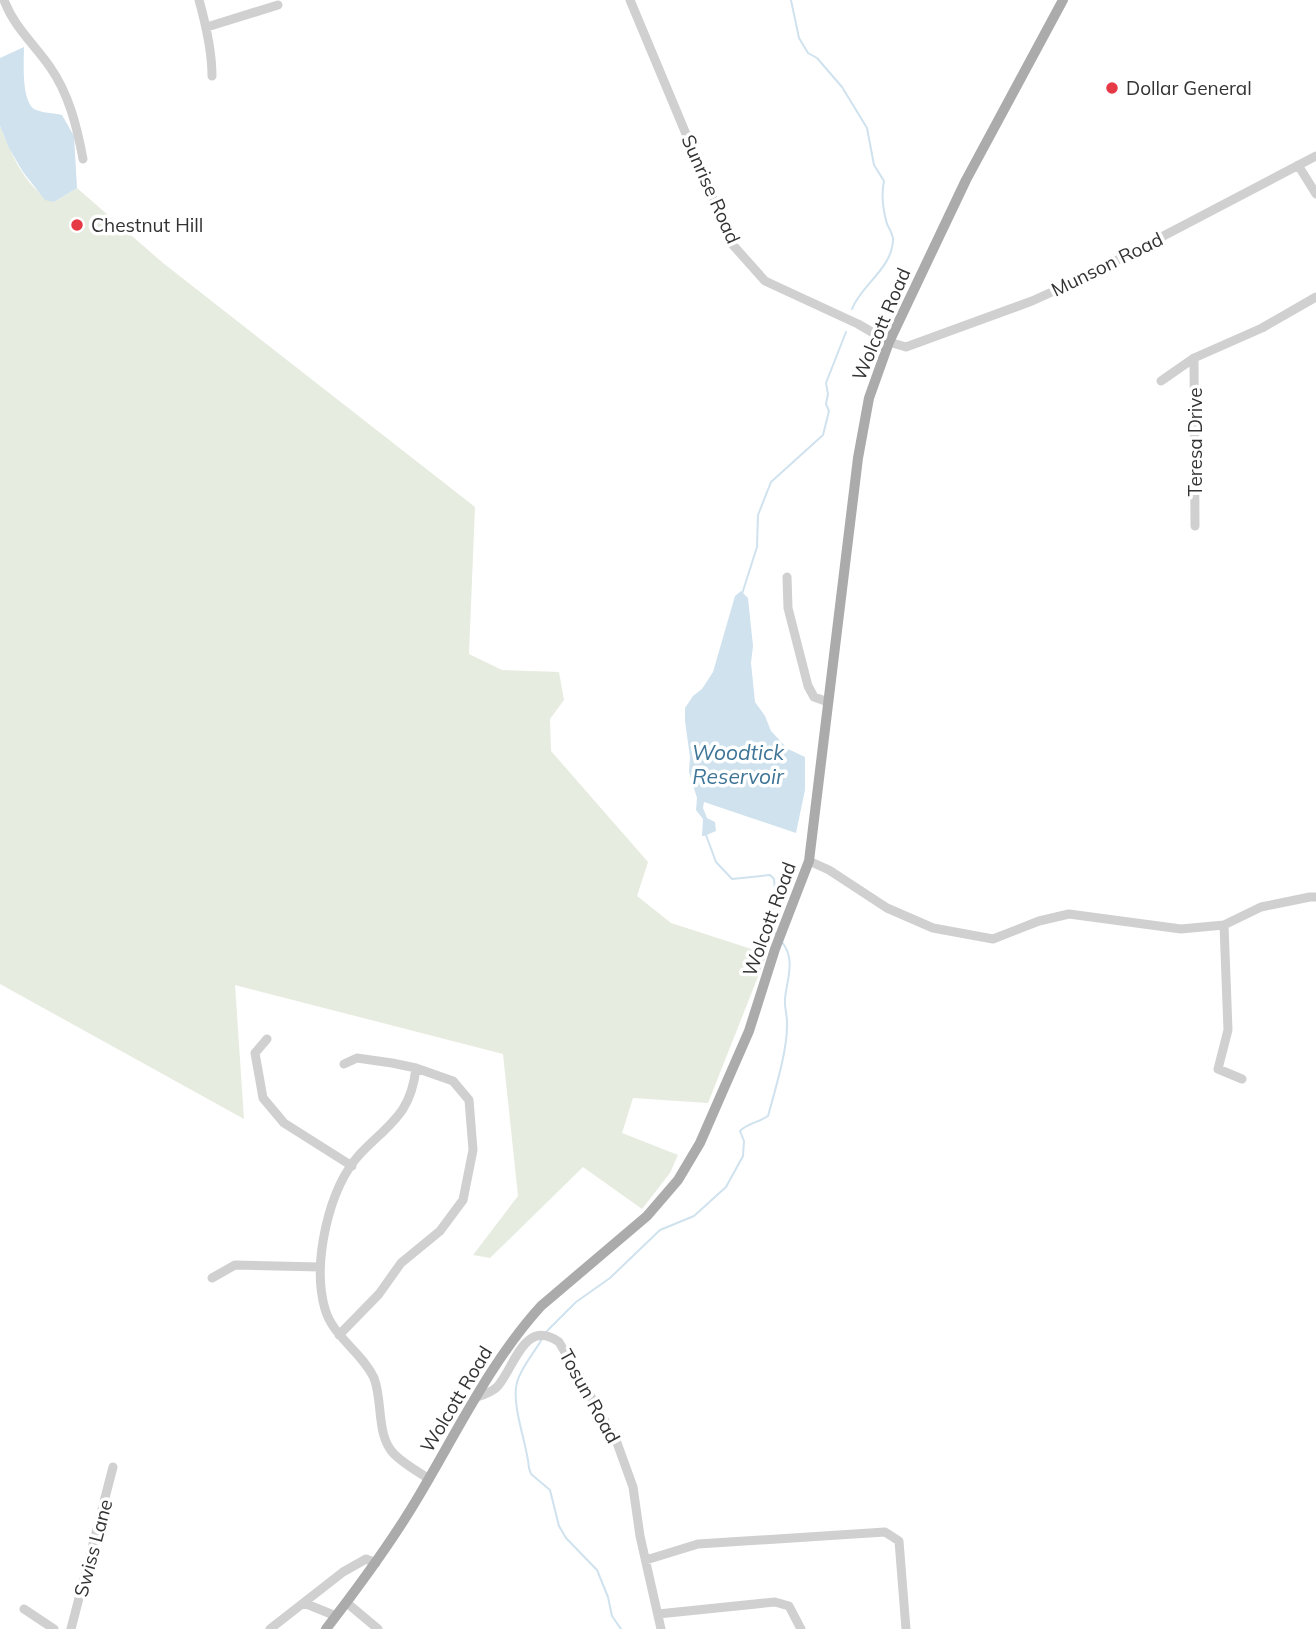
<svg xmlns="http://www.w3.org/2000/svg" width="1316" height="1629" viewBox="0 0 1316 1629" font-family="Mulish,sans-serif">
<style>
.green{fill:#e6ecdf}
.water{fill:#cfe2ee}
.lines{fill:none;stroke-linecap:round;stroke-linejoin:round}
.stream{stroke:#cfe2ee;stroke-width:2}
.minor{stroke:#d0d0d0;stroke-width:9}
.major{stroke:#ababab;stroke-width:10}
.poi-dot{fill:#e63946;stroke:#fff;stroke-width:2.5}
.labels{text-anchor:middle;dominant-baseline:central;stroke-width:7;stroke-linejoin:round;paint-order:stroke}
.poi-label{font-size:19px;fill:#333;stroke:#fff;text-anchor:start}
.street-label{font-size:19px;fill:#333;stroke:#fff}
.water-label{font-size:21px;font-style:italic;fill:#3f7597;stroke:#fff}
</style>
<rect width="100%" height="100%" fill="#fff"/>
<path class="green" d="M 0,126 C 11,153 26,190 54,202 L 77,188 L 163,263 L 475,507 L 469,654 L 502,670 L 559,672 L 564,700 L 550,719 L 551,751 L 648,862 L 637,896 L 671,923 L 767,954 L 708,1103 L 633,1098 L 622,1133 L 678,1155 L 670,1173 L 642,1209 L 583,1167 L 490,1258 L 473,1255 L 518,1196 L 503,1054 L 235,985 L 244,1119 L 0,984 Z"/>
<path class="water" d="M 24,47 C 24,62 21,99 34,109 C 41,113 54,113 62,115 L 74,136 L 77,188 L 54,202 L 45,200 L 23,172 L 9,148 L 0,126 L 0,58 Z
M 741,591 L 748,598 L 753,646 L 751,663 L 755,702 L 765,716 L 771,731 L 788,749 L 805,757 L 805,790 L 796,833 L 704,802 L 703,808 L 707,818 L 715,822 L 716,831 L 704,836 L 702,836 L 703,819 L 696,810 L 697,798 L 689,772 L 690,757 L 685,721 L 685,708 L 693,696 L 702,689 L 713,672 L 735,596 Z"/>
<g class="lines">
<path class="stream" d="M 791,0 L 799,38 L 808,53 L 817,58 L 842,87 L 867,128 L 874,165 L 884,181 C 881,195 883,210 887,224 C 889,228 893,235 893,239 C 893,268 861,285 852,309
M 742,594 L 757,547 L 758,515 L 771,482 L 823,435 L 829,411 L 826,404 L 828,394 L 826,383 L 846,332
M 706,835 L 716,862 L 732,879 L 770,875 L 774,879 L 776,900 L 769,922 L 776,935
M 547,1331 L 576,1302 L 610,1278 L 660,1230 L 694,1216 L 726,1187 L 743,1156 L 744,1141 L 740,1131 C 746,1124 759,1122 768,1116 C 775,1090 787,1052 787,1026 C 788,1017 784,1008 785,999 C 787,978 796,960 782,942
M 542,1339 C 534,1353 522,1366 517,1382 C 511,1406 527,1443 529,1468 L 531,1474 L 550,1490 L 559,1526 L 566,1538 L 597,1570 L 608,1597 L 612,1616 L 621,1629"/>
<path class="minor" d="M 4,0 C 14,27 34,44 50,67 C 69,94 77,127 83,159
M 199,0 C 206,25 212,50 212,76
M 630,0 L 732,244 L 765,281 L 858,324 L 889,342 L 906,347 L 1032,301 L 1087,276 L 1316,156
M 207,27 L 278,5
M 1298,165 L 1316,194
M 1194,358 L 1195,526
M 1161,381 L 1194,358 L 1262,328 L 1316,297
M 787,577 L 788,608 L 808,686 L 814,697 L 828,702
M 809,861 L 829,870 L 887,908 L 933,928 L 993,939 L 1039,921 L 1069,914 L 1181,929 L 1224,925 L 1261,907 L 1310,897 L 1316,897
M 1224,925 L 1228,1030 L 1218,1069 L 1242,1079
M 267,1039 L 255,1053 L 263,1098 L 284,1123 L 352,1166
M 416,1068 C 411,1114 390,1123 360,1154 C 328,1189 312,1264 325,1309 C 333,1337 362,1352 374,1378 C 383,1401 376,1436 394,1454 C 404,1464 417,1471 429,1479
M 212,1278 L 235,1265 L 320,1267
M 339,1335 L 379,1294 L 401,1263 L 440,1231 L 463,1200 L 473,1150 L 469,1100 L 453,1081 L 416,1068 L 392,1063 L 357,1058 L 344,1064
M 477,1397 C 483,1395 492,1392 497,1387 C 514,1369 524,1317 559,1342 L 616,1440 L 633,1487 L 640,1536 L 661,1629
M 646,1560 L 698,1544 L 885,1532 L 899,1541 L 906,1629
M 304,1603 L 336,1616
M 347,1603 L 378,1629
M 24,1609 L 54,1629
M 658,1614 L 775,1602 L 789,1606 L 801,1629
M 71,1629 L 113,1467
M 270,1629 L 343,1572 L 366,1559 L 376,1563"/>
<path class="major" d="M 326,1629 C 360,1585 392,1542 420,1494 C 458,1430 491,1361 541,1306 L 647,1216 L 678,1180 L 700,1143 L 749,1031 L 775,949 L 809,861 L 858,458 L 869,398 L 889,342 L 966,180 L 1063,0"/>
</g>
<g class="poi-dot">
<circle cx="1112" cy="88" r="7"/>
<circle cx="77" cy="225" r="7"/>
</g>
<g class="labels">
<g class="poi-label">
<text x="1126" y="88">Dollar General</text>
<text x="91" y="225">Chestnut Hill</text>
</g>
<g class="street-label">
<text transform="translate(711 189) rotate(66)">Sunrise Road</text>
<text transform="translate(1107 264) rotate(-26)">Munson Road</text>
<text transform="translate(881 324) rotate(-67)">Wolcott Road</text>
<text transform="translate(1195 442) rotate(-90)">Teresa Drive</text>
<text transform="translate(769 919) rotate(-70)">Wolcott Road</text>
<text transform="translate(590 1396) rotate(61)">Tosun Road</text>
<text transform="translate(456 1399) rotate(-59)">Wolcott Road</text>
<text transform="translate(93 1548) rotate(-75)">Swiss Lane</text>
</g>
<g class="water-label">
<text x="738" y="752">Woodtick<tspan x="738" dy="24">Reservoir</tspan></text>
</g>
</g>
</svg>
